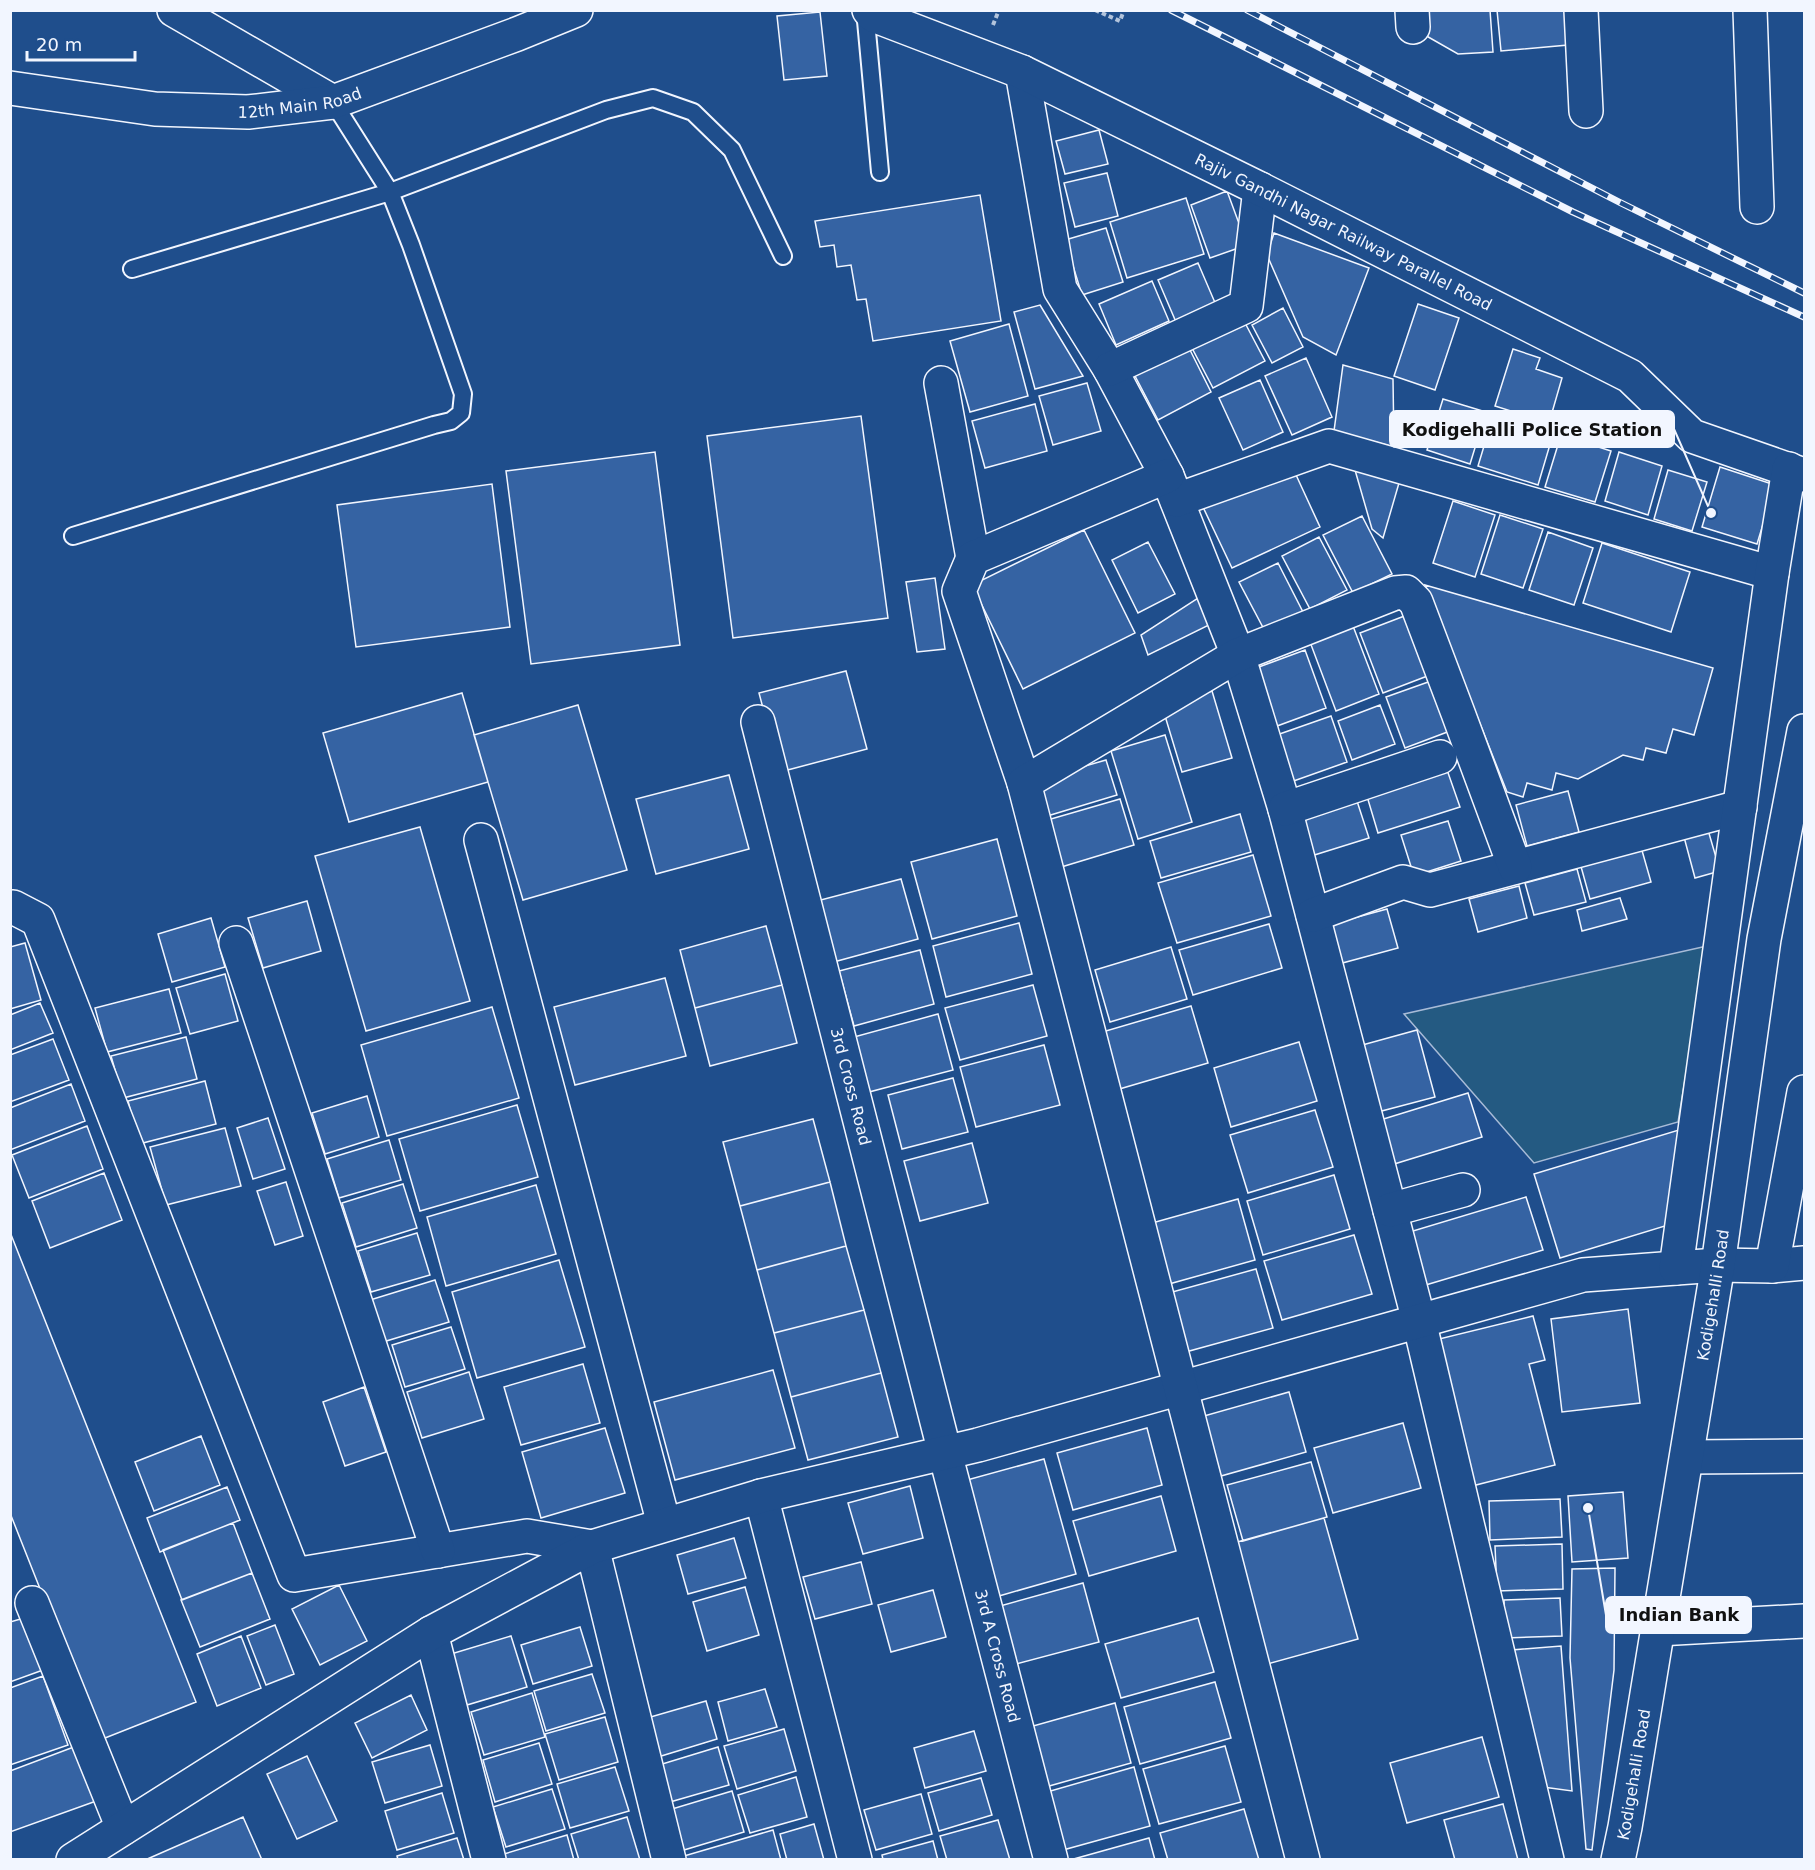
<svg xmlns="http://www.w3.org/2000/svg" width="1815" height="1870" viewBox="0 0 1815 1870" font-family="'DejaVu Sans',sans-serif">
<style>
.green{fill:#245a82;stroke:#a8bbd7;stroke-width:1.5}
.building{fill:#3563a3;stroke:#f2f6ff;stroke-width:1.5}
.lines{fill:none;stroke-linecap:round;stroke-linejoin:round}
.lane-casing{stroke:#f2f6ff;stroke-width:20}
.street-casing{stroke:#f2f6ff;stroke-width:36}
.secondary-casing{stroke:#f2f6ff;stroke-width:36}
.path{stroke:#b3c4dc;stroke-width:4;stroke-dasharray:4.5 3;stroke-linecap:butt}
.lane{stroke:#1f4e8c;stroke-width:16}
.street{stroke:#1f4e8c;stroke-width:33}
.secondary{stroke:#1f4e8c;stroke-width:33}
.rail-casing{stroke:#f2f6ff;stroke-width:7}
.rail{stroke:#1f4e8c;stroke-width:4.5;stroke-dasharray:14;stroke-linecap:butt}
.labels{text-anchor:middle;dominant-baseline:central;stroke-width:4.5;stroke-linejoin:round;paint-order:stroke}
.street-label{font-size:16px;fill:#f2f6ff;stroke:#1f4e8c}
.leader{fill:none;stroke:#f2f6ff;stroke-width:2}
.callout-dot{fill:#f2f6ff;stroke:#1f4e8c;stroke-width:2}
.callout{fill:#f2f6ff;stroke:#f2f6ff;stroke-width:2}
.callout-label{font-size:18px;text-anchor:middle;font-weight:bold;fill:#111}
</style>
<rect width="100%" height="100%" fill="#1f4e8c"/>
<path class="green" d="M 1707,946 L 1678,1122 L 1534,1163 L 1404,1014 Z"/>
<path class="building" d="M 1426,10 L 1490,10 L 1493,52 L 1458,54 L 1423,34 Z
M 1497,10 L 1565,10 L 1568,45 L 1501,51 Z
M 820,12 L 827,76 L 784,80 L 777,16 Z
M 1099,130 L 1108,164 L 1065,174 L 1056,141 Z
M 1107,173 L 1118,216 L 1075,227 L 1064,183 Z
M 1227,191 L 1247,245 L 1210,258 L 1191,205 Z
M 980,195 L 1001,321 L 873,341 L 866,299 L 857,300 L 851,265 L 837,267 L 834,245 L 820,247 L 815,221 Z
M 1186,198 L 1204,254 L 1127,278 L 1110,222 Z
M 1106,228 L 1123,282 L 1082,295 L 1065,240 Z
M 1274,233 L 1369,268 L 1336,355 L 1303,337 L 1267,255 Z
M 1198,263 L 1216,305 L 1176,322 L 1158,280 Z
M 1152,281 L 1169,321 L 1116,345 L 1099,304 Z
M 1418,304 L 1459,318 L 1435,390 L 1394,376 Z
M 1040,305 L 1083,376 L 1035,389 L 1014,312 Z
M 1283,308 L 1303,347 L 1272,363 L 1252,325 Z
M 1244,321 L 1265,361 L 1213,388 L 1192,348 Z
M 1009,324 L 1028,396 L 970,412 L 950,341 Z
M 1188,346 L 1211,392 L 1158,420 L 1134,374 Z
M 1513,349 L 1540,358 L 1536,369 L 1562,378 L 1549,423 L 1495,406 Z
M 1306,358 L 1332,417 L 1292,435 L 1265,376 Z
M 1343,365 L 1393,379 L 1394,447 L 1334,431 Z
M 1260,380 L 1283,432 L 1243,450 L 1219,398 Z
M 1087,383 L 1101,431 L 1053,445 L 1039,396 Z
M 1443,399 L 1486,412 L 1470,464 L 1427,450 Z
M 1035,404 L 1047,451 L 985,468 L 972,421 Z
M 1494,413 L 1554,431 L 1538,485 L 1478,466 Z
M 861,416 L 888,618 L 733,638 L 707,436 Z
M 1561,435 L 1611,451 L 1595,502 L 1545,487 Z
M 655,452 L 680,645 L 531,664 L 506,471 Z
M 1619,452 L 1662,466 L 1648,515 L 1605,501 Z
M 1291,464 L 1320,527 L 1232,568 L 1202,505 Z
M 1720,467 L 1775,485 L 1757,544 L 1702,527 Z
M 1355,470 L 1399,483 L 1383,538 L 1372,529 Z
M 1668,470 L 1707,482 L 1692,531 L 1654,519 Z
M 492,484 L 510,627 L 356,647 L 337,505 Z
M 1453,501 L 1495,515 L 1475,577 L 1433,563 Z
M 1500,515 L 1543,529 L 1523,588 L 1481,574 Z
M 1362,516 L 1392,574 L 1353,593 L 1323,535 Z
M 1084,530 L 1135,633 L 1023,689 L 972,585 Z
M 1548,532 L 1593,548 L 1574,605 L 1529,590 Z
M 1319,537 L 1347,590 L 1310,609 L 1282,556 Z
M 1148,542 L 1175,594 L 1138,613 L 1112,560 Z
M 1602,543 L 1690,572 L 1671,632 L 1583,603 Z
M 1278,563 L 1305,616 L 1267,635 L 1239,582 Z
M 935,578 L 945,649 L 917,652 L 906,582 Z
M 1425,585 L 1713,668 L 1694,735 L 1673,729 L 1666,753 L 1646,748 L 1643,760 L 1623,755 L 1578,779 L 1556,773 L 1552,790 L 1527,783 L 1523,797 L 1507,792 Z
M 1198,598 L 1211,624 L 1148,655 L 1141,635 Z
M 1407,615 L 1430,675 L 1383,693 L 1360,633 Z
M 1353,626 L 1379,694 L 1336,711 L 1310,642 Z
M 1305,650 L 1326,708 L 1269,729 L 1248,671 Z
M 846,671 L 867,749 L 780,772 L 759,693 Z
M 1431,681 L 1450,731 L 1405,748 L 1386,697 Z
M 1212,691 L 1232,758 L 1182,772 L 1162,706 Z
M 462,693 L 488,782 L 349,822 L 323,733 Z
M 578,705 L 627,870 L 523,900 L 474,735 Z
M 1380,705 L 1395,744 L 1352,760 L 1338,721 Z
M 1331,716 L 1347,762 L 1288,783 L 1271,737 Z
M 1165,735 L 1192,822 L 1138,839 L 1111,751 Z
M 1106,760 L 1117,795 L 1044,817 L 1033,781 Z
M 1446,767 L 1460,807 L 1378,833 L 1366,793 Z
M 729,775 L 749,849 L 656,874 L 636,799 Z
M 1568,791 L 1579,832 L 1527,846 L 1516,805 Z
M 1356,798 L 1369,838 L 1308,857 L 1295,817 Z
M 1120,799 L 1134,845 L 1058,868 L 1044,821 Z
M 1240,814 L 1251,852 L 1161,878 L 1150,841 Z
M 1448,821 L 1461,861 L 1414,876 L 1401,835 Z
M 420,827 L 470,1001 L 366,1031 L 315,856 Z
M 1708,830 L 1720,871 L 1695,878 L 1684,837 Z
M 997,839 L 1017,916 L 932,939 L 911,862 Z
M 1641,847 L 1651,882 L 1590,899 L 1580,863 Z
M 1253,855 L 1271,916 L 1177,943 L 1158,883 Z
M 1577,869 L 1586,902 L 1534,915 L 1525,883 Z
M 901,879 L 918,939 L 830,963 L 813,902 Z
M 1519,886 L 1527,918 L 1478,932 L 1469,899 Z
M 1620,898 L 1627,919 L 1582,931 L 1577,910 Z
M 307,901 L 321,951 L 263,968 L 248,918 Z
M 1387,909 L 1398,948 L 1335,965 L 1324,926 Z
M 211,918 L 225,967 L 172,982 L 158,934 Z
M 1019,923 L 1032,974 L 946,997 L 933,946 Z
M 1269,924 L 1282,968 L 1193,995 L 1179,950 Z
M 766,926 L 782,985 L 695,1008 L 680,950 Z
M 25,943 L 41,1000 L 10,1009 L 10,947 Z
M 1171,947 L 1187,999 L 1110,1022 L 1095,970 Z
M 920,950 L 934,1004 L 854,1026 L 839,971 Z
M 225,974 L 238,1021 L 190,1034 L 176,988 Z
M 665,978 L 686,1056 L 575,1085 L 554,1007 Z
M 782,985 L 797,1043 L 710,1066 L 695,1008 Z
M 1033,985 L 1047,1036 L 960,1060 L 945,1008 Z
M 169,989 L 181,1033 L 107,1052 L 95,1008 Z
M 40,1003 L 53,1033 L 10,1050 L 10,1015 Z
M 1191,1006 L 1208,1063 L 1116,1090 L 1099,1033 Z
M 492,1007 L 519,1098 L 387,1136 L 361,1045 Z
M 938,1014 L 953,1070 L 869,1092 L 854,1037 Z
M 1417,1030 L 1435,1097 L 1374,1113 L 1355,1047 Z
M 186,1037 L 197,1079 L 123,1098 L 111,1056 Z
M 53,1039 L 69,1080 L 10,1102 L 10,1055 Z
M 1299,1042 L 1317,1101 L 1231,1127 L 1214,1068 Z
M 1044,1045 L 1060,1105 L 976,1127 L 960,1067 Z
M 953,1078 L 968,1132 L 902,1149 L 888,1095 Z
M 205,1081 L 216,1124 L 139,1144 L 128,1101 Z
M 71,1084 L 85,1121 L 10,1150 L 10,1108 Z
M 1468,1093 L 1482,1137 L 1391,1165 L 1377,1121 Z
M 367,1096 L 379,1137 L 325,1154 L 312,1113 Z
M 517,1105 L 538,1177 L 420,1211 L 399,1139 Z
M 1315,1110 L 1333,1167 L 1248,1193 L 1230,1135 Z
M 268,1118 L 285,1169 L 253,1179 L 237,1128 Z
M 813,1119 L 830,1182 L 740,1206 L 723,1142 Z
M 87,1126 L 103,1169 L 29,1198 L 12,1155 Z
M 225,1128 L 241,1186 L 166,1205 L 150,1147 Z
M 1682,1129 L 1665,1226 L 1560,1258 L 1534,1174 Z
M 389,1140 L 401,1180 L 339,1198 L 327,1159 Z
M 972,1143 L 988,1203 L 920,1221 L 904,1161 Z
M 104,1173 L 122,1220 L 50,1248 L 32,1201 Z
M 1334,1175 L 1350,1229 L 1263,1255 L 1247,1201 Z
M 286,1182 L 303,1236 L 275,1245 L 257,1191 Z
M 830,1182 L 846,1246 L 757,1270 L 740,1206 Z
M 403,1184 L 417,1228 L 356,1247 L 342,1203 Z
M 536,1185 L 556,1254 L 446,1286 L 427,1217 Z
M 1526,1197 L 1543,1250 L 1419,1287 L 1403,1234 Z
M 1238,1199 L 1255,1260 L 1169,1284 L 1152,1223 Z
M 10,1232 L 196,1702 L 100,1740 L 10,1513 Z
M 417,1233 L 430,1275 L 371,1292 L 358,1251 Z
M 1354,1235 L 1372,1294 L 1282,1320 L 1264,1261 Z
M 846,1246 L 864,1310 L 774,1333 L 757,1270 Z
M 559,1260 L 585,1347 L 477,1378 L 452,1292 Z
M 1256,1269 L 1273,1328 L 1182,1353 L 1165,1294 Z
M 435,1280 L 449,1322 L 383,1342 L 370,1300 Z
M 1628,1309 L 1640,1403 L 1562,1412 L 1551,1319 Z
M 864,1310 L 881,1373 L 791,1397 L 774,1333 Z
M 1533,1316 L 1545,1360 L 1529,1364 L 1555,1465 L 1472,1486 L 1435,1340 Z
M 451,1327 L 465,1369 L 405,1387 L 392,1345 Z
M 583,1364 L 600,1423 L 521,1445 L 504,1387 Z
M 773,1370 L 795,1448 L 675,1480 L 654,1402 Z
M 469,1372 L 484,1419 L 422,1438 L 407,1392 Z
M 881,1373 L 898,1437 L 808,1460 L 791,1397 Z
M 364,1387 L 386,1452 L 345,1466 L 323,1402 Z
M 1289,1392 L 1306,1452 L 1221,1476 L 1204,1416 Z
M 1403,1423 L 1421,1488 L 1333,1513 L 1314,1448 Z
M 605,1428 L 625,1493 L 541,1518 L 522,1452 Z
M 1147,1428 L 1162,1485 L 1073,1510 L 1057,1453 Z
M 201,1436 L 220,1485 L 154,1511 L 135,1462 Z
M 1044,1459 L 1076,1574 L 999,1596 L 967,1480 Z
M 1311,1462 L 1327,1517 L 1243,1541 L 1227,1485 Z
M 910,1486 L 923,1538 L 863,1554 L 848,1503 Z
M 227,1487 L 240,1520 L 160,1552 L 147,1518 Z
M 1623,1492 L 1628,1558 L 1572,1562 L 1568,1496 Z
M 1161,1496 L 1176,1551 L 1089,1576 L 1073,1521 Z
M 1560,1499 L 1562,1537 L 1490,1540 L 1489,1501 Z
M 1324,1518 L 1358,1639 L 1264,1665 L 1230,1544 Z
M 233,1523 L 252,1573 L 182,1600 L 163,1550 Z
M 734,1538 L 746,1578 L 688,1594 L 677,1555 Z
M 1562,1544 L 1563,1589 L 1497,1591 L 1495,1546 Z
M 861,1562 L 872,1604 L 815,1619 L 803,1577 Z
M 1615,1568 L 1614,1670 L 1592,1850 L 1586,1849 L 1570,1658 L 1572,1569 Z
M 252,1573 L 270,1619 L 200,1647 L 181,1600 Z
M 1083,1583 L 1099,1642 L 1016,1664 L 1000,1606 Z
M 339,1585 L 367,1641 L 320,1665 L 292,1609 Z
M 745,1587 L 759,1635 L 707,1651 L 693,1602 Z
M 933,1590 L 946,1637 L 891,1652 L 878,1605 Z
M 1560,1598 L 1562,1636 L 1505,1638 L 1504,1600 Z
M 24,1618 L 43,1670 L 10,1682 L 10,1622 Z
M 1198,1618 L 1214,1672 L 1121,1698 L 1105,1644 Z
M 275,1625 L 294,1674 L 266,1685 L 247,1636 Z
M 580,1627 L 592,1666 L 533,1684 L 521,1645 Z
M 241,1636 L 261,1688 L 217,1706 L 197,1654 Z
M 511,1636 L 527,1687 L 467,1705 L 451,1654 Z
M 1561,1646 L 1572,1791 L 1543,1787 L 1512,1650 Z
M 592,1674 L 605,1713 L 546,1731 L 534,1691 Z
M 43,1676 L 68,1745 L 10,1765 L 10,1688 Z
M 1215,1682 L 1231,1738 L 1140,1764 L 1124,1707 Z
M 765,1689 L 777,1727 L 728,1741 L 718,1702 Z
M 532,1693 L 545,1737 L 484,1755 L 471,1712 Z
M 411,1695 L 427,1730 L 372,1758 L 355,1723 Z
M 706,1701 L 717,1739 L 658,1757 L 647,1718 Z
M 1115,1703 L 1131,1763 L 1042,1788 L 1026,1728 Z
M 605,1717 L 618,1762 L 559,1780 L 545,1734 Z
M 784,1729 L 796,1771 L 737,1789 L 724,1746 Z
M 974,1731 L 986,1771 L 925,1788 L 914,1748 Z
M 1482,1737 L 1499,1797 L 1407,1823 L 1390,1763 Z
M 539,1743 L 552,1784 L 495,1802 L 483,1760 Z
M 79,1745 L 99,1800 L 10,1832 L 10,1771 Z
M 430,1745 L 442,1786 L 385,1803 L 372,1762 Z
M 1225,1746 L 1241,1802 L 1159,1824 L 1143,1769 Z
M 718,1747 L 729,1785 L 670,1802 L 659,1765 Z
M 307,1756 L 337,1821 L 297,1839 L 267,1774 Z
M 615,1767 L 629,1811 L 570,1828 L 557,1784 Z
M 1134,1767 L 1150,1826 L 1063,1850 L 1047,1792 Z
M 796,1777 L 807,1817 L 750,1833 L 738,1795 Z
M 981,1778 L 992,1815 L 939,1831 L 928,1793 Z
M 552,1789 L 565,1829 L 506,1847 L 493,1807 Z
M 732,1791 L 744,1832 L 684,1850 L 672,1809 Z
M 442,1793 L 454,1833 L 397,1850 L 385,1811 Z
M 921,1794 L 932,1834 L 876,1850 L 864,1810 Z
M 1503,1804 L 1518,1860 L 1455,1860 L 1444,1820 Z
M 1244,1809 L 1259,1860 L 1168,1860 L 1160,1833 Z
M 243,1817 L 262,1860 L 145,1860 Z
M 627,1817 L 640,1860 L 579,1860 L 571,1834 Z
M 998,1820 L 1010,1860 L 947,1860 L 940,1836 Z
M 814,1824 L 824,1860 L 787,1860 L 780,1834 Z
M 773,1830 L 781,1860 L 685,1860 L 684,1856 Z
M 567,1835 L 574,1860 L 505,1860 L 504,1854 Z
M 457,1838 L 464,1860 L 398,1860 L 397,1856 Z
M 1149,1838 L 1155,1860 L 1070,1860 Z
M 933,1841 L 938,1860 L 883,1860 L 882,1855 Z"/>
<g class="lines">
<defs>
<path id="lane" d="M 865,10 L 880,172
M 132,269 L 390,192 L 606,110 L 653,98 L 693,112 L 732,150 L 783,256
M 73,536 L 434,425 L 451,421 L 461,413 L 463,394 L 411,245 L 390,192 L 333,102"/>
<g id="street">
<path d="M 174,10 L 333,102"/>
<path d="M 1412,10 L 1413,27"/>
<path d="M 1581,10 L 1586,111"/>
<path d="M 1750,10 L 1757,207"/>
<path d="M 1022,72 L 1060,289 L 1110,369 L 1167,476 L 1238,655 L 1285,809 L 1419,1321 L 1547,1860"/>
<path d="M 1110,369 L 1246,306 L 1260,189"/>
<path d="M 941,383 L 973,558"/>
<path d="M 1177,500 L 1329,446 L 1772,573"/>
<path id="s1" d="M 758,722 L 945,1453 L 1051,1860"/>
<path d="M 1024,783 L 959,591 L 973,558 L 1167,476"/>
<path d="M 1285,809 L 1440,757"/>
<path d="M 481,840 L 664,1524"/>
<path d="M 10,908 L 13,907 L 38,920 L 294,1575 L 527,1536 L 592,1547 L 669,1860"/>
<path d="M 1313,915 L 1403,882 L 1430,890 L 1740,807"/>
<path d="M 236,943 L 438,1551"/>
<path d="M 1390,1210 L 1463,1190"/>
<path d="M 1772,1266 L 1804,1263"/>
<path d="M 1687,1457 L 1804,1456"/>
<path d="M 761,1496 L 855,1860"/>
<path d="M 32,1603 L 123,1828"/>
<path d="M 1658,1629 L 1804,1621"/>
<path d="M 431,1633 L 489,1860"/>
<path d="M 73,1860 L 431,1633 L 592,1547 L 761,1496 L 978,1445 L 1583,1275 L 1676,1268"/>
<path d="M 1303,1860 L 1024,783 L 1238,655 L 1395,593 L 1406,592 L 1416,602 L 1458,713 L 1515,867"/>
</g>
<g id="secondary">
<path id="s2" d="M 869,10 L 873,15 L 1022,72 L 1260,189 L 1630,376 L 1692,436 L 1804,475"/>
<path id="s3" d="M 10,88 L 155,109 L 248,112 L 333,102 L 517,34 L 576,10"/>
<path d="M 1789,469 L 1772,573 L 1676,1268 L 1718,1265 L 1772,1266 L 1804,1092"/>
<path id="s4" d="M 1618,1860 L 1625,1827 L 1718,1265 L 1764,939 L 1804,731"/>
</g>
</defs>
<use href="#lane" class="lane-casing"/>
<use href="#street" class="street-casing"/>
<use href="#secondary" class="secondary-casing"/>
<path class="path" d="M 1095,10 L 1120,21 L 1124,10
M 993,25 L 999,10"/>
<use href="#lane" class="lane"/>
<use href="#street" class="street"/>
<use href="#secondary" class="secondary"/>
<defs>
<path id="rail" d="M 1171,10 L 1573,212 L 1804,317
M 1247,10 L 1619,202 L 1804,293"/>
</defs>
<use href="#rail" class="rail-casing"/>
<use href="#rail" class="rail"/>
</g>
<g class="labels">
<g class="street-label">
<text stroke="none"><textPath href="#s3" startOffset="292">12th Main Road</textPath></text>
<text stroke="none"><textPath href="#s2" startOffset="525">Rajiv Gandhi Nagar Railway Parallel Road</textPath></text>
<text stroke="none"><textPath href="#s1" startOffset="376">3rd Cross Road</textPath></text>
<text stroke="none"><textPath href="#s4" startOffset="573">Kodigehalli Road</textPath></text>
<text stroke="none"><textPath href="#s1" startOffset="964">3rd A Cross Road</textPath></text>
<text stroke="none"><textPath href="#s4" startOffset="87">Kodigehalli Road</textPath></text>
</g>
</g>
<path class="leader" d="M1711 513L1674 429M1588 1508L1606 1615"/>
<g class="callout-dot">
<circle cx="1711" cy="513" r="6"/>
<circle cx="1588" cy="1508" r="6"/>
</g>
<g class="callout">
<rect x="1390" y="411" width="284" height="36" rx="6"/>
<rect x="1606" y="1597" width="145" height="36" rx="6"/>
</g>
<g class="callout-label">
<text x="1532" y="436">Kodigehalli Police Station</text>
<text x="1679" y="1621">Indian Bank</text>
</g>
<rect width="1815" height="1870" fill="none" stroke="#f2f6ff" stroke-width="24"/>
<path d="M27 51v9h108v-9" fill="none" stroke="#f2f6ff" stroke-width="3"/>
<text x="36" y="51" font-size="18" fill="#f2f6ff" stroke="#1f4e8c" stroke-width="4.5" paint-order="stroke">20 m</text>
</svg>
